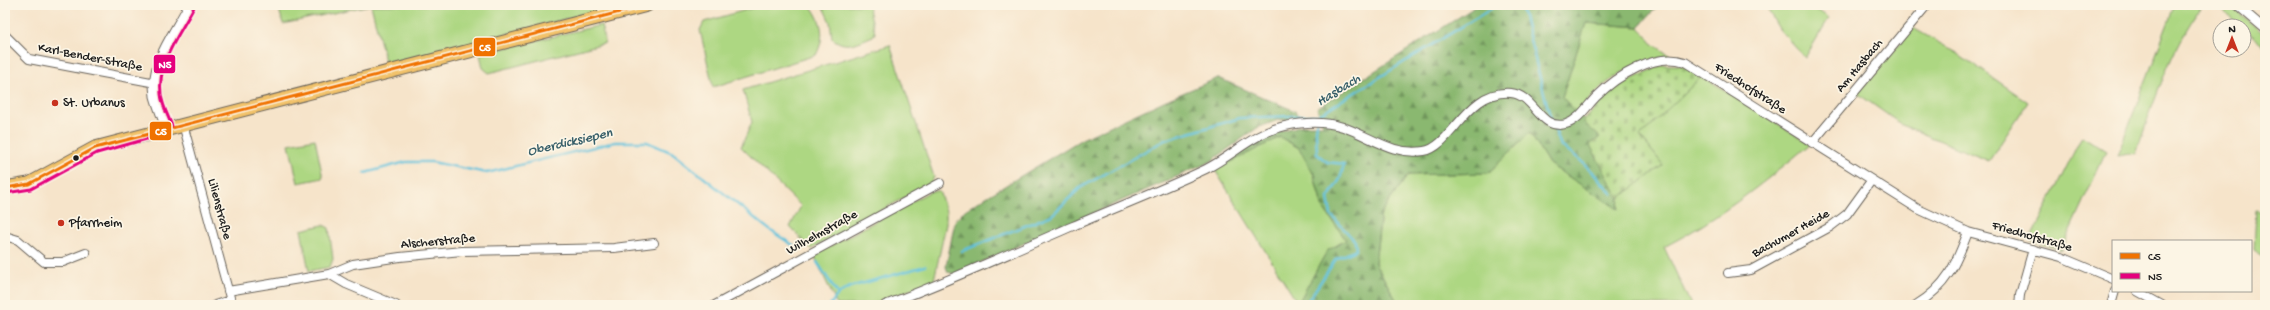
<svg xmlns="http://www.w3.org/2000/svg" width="2270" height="310" viewBox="0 0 2270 310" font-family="'Gochi Hand',sans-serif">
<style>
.green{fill:#add782;stroke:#647a4f}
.forest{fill:url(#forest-firs);stroke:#536a46}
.cemetery{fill:url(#cemetery-stones);stroke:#647a4f}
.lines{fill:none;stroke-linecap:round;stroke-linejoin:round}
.stream{stroke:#5ec1dc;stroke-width:2.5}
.minor-casing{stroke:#686259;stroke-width:10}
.tertiary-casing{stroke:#686259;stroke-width:13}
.primary-casing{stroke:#686259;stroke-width:15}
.minor{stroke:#fff;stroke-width:8}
.tertiary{stroke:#fff;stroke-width:11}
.primary{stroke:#f2c26a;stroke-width:13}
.bus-1-casing{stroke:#fcf5e5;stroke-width:6}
.bus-2-casing{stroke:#fcf5e5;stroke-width:6}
.bus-1{stroke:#f07200;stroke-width:3}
.bus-2{stroke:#e5007d;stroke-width:3}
.poi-dot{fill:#c8321e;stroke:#fcf5e5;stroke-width:1.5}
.bus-dot{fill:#1c1c1c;stroke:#fcf5e5;stroke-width:1.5}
.labels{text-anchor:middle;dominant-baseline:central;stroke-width:3.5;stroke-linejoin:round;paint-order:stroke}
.street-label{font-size:13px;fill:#1c1c1c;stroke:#fcf5e5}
.poi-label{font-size:13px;fill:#1c1c1c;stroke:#fcf5e5;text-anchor:start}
.water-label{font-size:14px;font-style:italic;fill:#365e69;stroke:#fcf5e5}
.line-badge{stroke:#fcf5e5;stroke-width:1.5}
.badge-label{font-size:11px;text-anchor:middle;font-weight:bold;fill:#fff}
</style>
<defs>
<pattern id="forest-firs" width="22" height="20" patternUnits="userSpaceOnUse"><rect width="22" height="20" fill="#8ab870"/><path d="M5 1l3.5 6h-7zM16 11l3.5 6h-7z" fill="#70955b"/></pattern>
<pattern id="cemetery-stones" width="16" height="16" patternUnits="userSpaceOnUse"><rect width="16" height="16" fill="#add782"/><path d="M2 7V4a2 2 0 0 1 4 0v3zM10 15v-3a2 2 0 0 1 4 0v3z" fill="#94b870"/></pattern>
</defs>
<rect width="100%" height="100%" fill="#fcf5e5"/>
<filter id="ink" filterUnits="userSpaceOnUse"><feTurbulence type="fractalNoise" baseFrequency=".025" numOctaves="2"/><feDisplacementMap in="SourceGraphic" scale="8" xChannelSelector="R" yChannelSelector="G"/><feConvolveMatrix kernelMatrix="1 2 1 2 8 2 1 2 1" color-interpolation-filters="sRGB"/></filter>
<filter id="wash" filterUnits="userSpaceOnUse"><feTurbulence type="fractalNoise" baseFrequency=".012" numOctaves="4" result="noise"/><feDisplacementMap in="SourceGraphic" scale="16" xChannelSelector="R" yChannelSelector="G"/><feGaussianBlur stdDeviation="0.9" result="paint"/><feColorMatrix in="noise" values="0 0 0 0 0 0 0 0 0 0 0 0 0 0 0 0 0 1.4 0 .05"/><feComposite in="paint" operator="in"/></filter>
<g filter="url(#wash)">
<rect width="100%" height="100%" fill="#f6e4ca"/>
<path class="green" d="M 278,5 L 370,5 L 283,24 Z
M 371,5 L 595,5 L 596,11 L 386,65 Z
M 763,5 L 810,5 C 822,21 826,36 816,55 L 713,87 L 700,30 L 704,22 Z
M 822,5 L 868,5 L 875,33 L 873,36 C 858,42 846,50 832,38 L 830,22 Z
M 1765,5 L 1810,5 L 1829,18 L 1805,58 L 1779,29 Z
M 2175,5 L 2203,5 C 2170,48 2154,103 2136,153 L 2117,156 Z
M 2216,5 L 2230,5 L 2265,35 L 2265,46 L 2244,29 L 2244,26 L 2241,26 Z
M 1586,23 L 1639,27 L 1652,43 L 1670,56 C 1630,61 1601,83 1577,114 L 1562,97 Z
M 601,25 L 605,43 L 489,73 L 483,68 L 480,54 Z
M 1913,28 L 1957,53 L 2028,102 L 1989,161 L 1902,125 L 1857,93 Z
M 890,45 L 934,177 L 931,183 L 811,249 L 790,227 L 801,206 L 741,147 L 752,122 L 743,90 Z
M 1702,76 L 1810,144 C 1764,183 1717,220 1664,247 L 1691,305 L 1399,305 L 1375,263 L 1381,213 L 1408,175 L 1488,173 L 1530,133 L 1549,164 L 1618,208 L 1619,198 L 1663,165 L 1640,136 Z
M 2082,136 L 2106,151 L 2061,250 L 2030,240 Z
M 1280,137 L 1299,148 L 1314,175 L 1322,206 L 1346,240 L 1327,251 L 1298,304 L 1215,170 Z
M 315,139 L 323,178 L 298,183 L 289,144 Z
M 931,191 L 939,191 L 946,211 L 946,224 L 934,280 L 872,305 L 837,305 L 814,255 Z
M 2256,210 L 2265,216 L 2265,257 L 2254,250 Z
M 323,225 L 329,228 L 333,259 L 330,267 L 309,271 L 301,230 Z"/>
<path class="forest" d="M 1478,5 L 1658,5 L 1639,27 L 1586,23 L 1562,97 L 1600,137 L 1590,145 L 1619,198 L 1618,209 L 1549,164 L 1530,133 L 1488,173 L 1408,175 L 1381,213 L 1375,263 L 1399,305 L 1297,305 L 1327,251 L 1346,240 L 1322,206 L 1314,175 L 1299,148 L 1280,137 L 1215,170 L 1263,136 L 1303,125 L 1323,125 L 1317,108 Z
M 1218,78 L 1295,111 L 1300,119 L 1278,120 L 1257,128 L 1210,162 L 954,274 L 948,272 L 946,267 L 955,221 L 965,210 L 1082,139 L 1164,101 Z"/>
<path class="cemetery" d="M 1662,65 L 1683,65 L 1702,76 L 1640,136 L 1663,165 L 1619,198 L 1590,145 L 1600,137 L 1583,122 L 1613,88 Z"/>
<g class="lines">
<path class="stream" d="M 1521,5 L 1551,120
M 1554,127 L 1561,146 C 1582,159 1596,175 1612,194
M 365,173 L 406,162 L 432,162 L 487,173 L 615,142 L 647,142 L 673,153 L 771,231 L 796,247
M 962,251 L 1052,215 L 1080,188 L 1165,140 L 1240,118 L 1318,115 L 1497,5
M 817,262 L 838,294
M 830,305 L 838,294 L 850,287 L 925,266
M 1305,305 L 1336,259 L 1356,250 L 1355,241 L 1331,215 L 1328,198 L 1340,179 L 1344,164 L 1327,162 L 1317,154 L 1316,131 L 1318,115"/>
</g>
</g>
<g filter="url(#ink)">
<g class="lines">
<defs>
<path id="minor" d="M 601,5 L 604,17
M 2237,5 L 2265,29
M 5,35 L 29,59 L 156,83
M 183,124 L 232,305
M 1812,143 L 1927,5
M 5,236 L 18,240 L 44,262 L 63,262 L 86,253
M 1728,273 L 1751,270 L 1830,227 L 1847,214 L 1871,181
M 329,274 L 346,284 L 396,305
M 228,291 L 329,274 L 353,264 L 400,257 L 462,251 L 614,248 L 654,243
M 2137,291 L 2162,305
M 215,305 L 230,300
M 715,305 L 940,183
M 885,305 C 949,281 1010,253 1073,226 C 1117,207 1162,190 1206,169 C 1234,155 1253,133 1285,126 C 1304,122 1324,121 1343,127 C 1370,136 1393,156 1424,151 C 1452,147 1467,89 1511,93 C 1535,95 1539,131 1566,124 C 1579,120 1587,106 1596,97 C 1617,76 1655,52 1685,62 L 1918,209 L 1968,232 L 2061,257 L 2113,279
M 1916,305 C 1947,286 1956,264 1968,232
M 2019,305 L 2020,295 L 2033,249
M 2111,305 L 2115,291"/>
<path id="tertiary" d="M 167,128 C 164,118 159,107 156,96 C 150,63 177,32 190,5"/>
<path id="primary" d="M 5,188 L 29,184 L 95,148 L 647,5"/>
</defs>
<use href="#minor" class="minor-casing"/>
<use href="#tertiary" class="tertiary-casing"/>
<use href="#primary" class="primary-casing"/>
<use href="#minor" class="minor"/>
<use href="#tertiary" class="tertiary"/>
<use href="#primary" class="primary"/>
<defs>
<path id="bus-1" d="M 5,188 L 29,184 L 95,148 L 647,5"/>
<path id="bus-2" d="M 172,126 C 168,116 162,105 161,94 C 157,62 180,34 194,7
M 6,193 L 31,189 L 97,153 L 168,133"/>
</defs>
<use href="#bus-1" class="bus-1-casing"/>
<use href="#bus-2" class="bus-2-casing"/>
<use href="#bus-1" class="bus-1"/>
<use href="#bus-2" class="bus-2"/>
</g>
</g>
<g class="poi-dot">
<circle cx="55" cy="103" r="4"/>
<circle cx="61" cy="223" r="4"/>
</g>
<circle class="bus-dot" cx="76" cy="158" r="3.5"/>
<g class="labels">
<g class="street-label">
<text transform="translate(90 58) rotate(11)">Karl-Bender-Straße</text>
<text transform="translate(1860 66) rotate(-50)">Am Hasbach</text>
<text transform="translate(1750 89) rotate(33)">Friedhofstraße</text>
<text transform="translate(219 209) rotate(75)">Lilienstraße</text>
<text transform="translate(822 233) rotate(-29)">Wilhelmstraße</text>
<text transform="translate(1791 234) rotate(-29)">Bachumer Heide</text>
<text transform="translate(2032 237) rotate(16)">Friedhofstraße</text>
<text transform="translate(438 242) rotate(-5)">Alscherstraße</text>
</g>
<g class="poi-label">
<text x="63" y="103">St. Urbanus</text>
<text x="69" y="223">Pfarrheim</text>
</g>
<g class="water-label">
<text transform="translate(1339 91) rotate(-32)">Hasbach</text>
<text transform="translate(570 143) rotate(-13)">Oberdicksiepen</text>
</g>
</g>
<g class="line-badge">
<rect x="473" y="37" width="23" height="20" rx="4" fill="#f07200"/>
<rect x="153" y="54" width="23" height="20" rx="4" fill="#e5007d"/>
<rect x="149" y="121" width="23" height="20" rx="4" fill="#f07200"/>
</g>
<g class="badge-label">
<text x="485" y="51">C5</text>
<text x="165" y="68">N5</text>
<text x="161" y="135">C5</text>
</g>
<rect width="2270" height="310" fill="none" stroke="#fcf5e5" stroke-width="20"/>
<rect x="2112" y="240" width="140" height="52" fill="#fcf5e5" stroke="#a29e95"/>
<rect x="2120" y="253" width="20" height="6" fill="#f07200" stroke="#a29e95"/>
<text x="2148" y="260" font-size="12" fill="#1c1c1c">C5</text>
<rect x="2120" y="273" width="20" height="6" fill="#e5007d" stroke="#a29e95"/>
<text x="2148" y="280" font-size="12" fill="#1c1c1c">N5</text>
<g transform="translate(2232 38)"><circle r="19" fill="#fcf5e5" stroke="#a29e95"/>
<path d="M0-3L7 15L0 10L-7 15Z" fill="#c8321e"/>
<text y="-6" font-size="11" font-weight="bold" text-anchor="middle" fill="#1c1c1c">N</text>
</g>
</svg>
